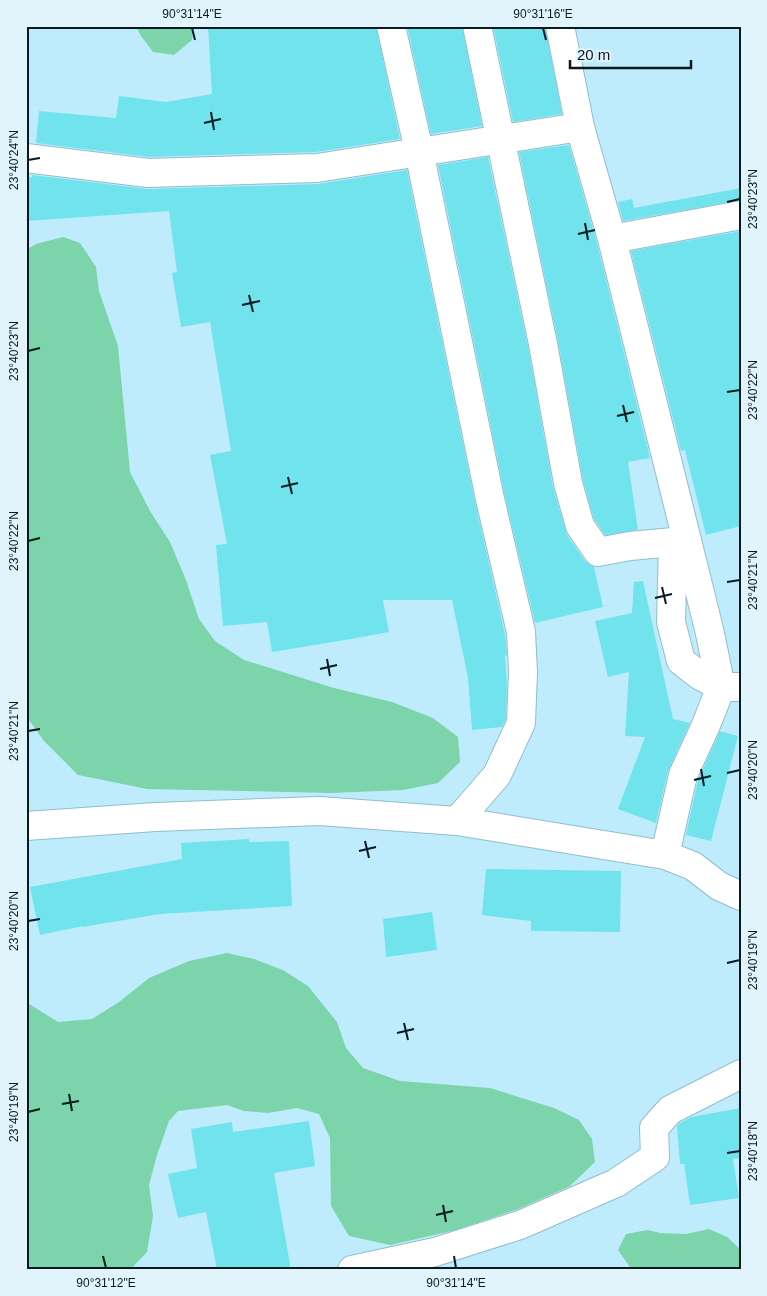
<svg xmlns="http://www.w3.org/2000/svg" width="767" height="1296" viewBox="0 0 767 1296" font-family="Helvetica,sans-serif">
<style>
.water{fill:#7cd4ab}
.building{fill:#70e3ec}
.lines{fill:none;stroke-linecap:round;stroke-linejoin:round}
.street-casing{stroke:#91bdcd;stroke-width:30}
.street{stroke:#fff;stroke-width:28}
.ticks{fill:none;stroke:#091a20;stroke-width:2}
.neatline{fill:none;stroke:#091a20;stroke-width:2}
.ticks-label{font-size:12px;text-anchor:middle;fill:#091a20}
</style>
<rect width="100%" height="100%" fill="#bfecfc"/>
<path class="water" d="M 136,26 L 194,26 L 192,40 L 174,55 L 153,52 L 141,36 Z
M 63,237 L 80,243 L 96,267 L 99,291 L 118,346 L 130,472 L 150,511 L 170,542 L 186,580 L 199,619 L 215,641 L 244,660 L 334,688 L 392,702 L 433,718 L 458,737 L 460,762 L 438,783 L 403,790 L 331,793 L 147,789 L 78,775 L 44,741 L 26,716 L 26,250 L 36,244 Z
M 227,953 L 254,959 L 283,970 L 308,986 L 337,1022 L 346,1048 L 363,1068 L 400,1081 L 490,1088 L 554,1108 L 579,1120 L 592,1139 L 595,1162 L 570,1186 L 518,1209 L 456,1230 L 390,1245 L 349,1236 L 331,1206 L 330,1138 L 319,1114 L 297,1108 L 268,1113 L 244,1111 L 227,1105 L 178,1111 L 169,1121 L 157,1155 L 149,1185 L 153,1216 L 147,1252 L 130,1270 L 26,1270 L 26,1002 L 58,1022 L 92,1019 L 119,1002 L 149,978 L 189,961 Z
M 648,1230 L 660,1233 L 686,1234 L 709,1229 L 727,1237 L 741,1250 L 741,1270 L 632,1270 L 618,1250 L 626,1234 Z"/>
<path class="building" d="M 208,26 L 376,26 L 400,139 L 316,152 L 149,157 L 36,143 L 39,111 L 116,118 L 119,96 L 166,102 L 212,94 Z
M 407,26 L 462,26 L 482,126 L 431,134 Z
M 493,26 L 545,26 L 562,114 L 513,122 Z
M 569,145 L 597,243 L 650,458 L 628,462 L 638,530 L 605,535 L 594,519 L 583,480 L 558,341 L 519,152 Z
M 488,157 L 528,347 L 553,487 L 567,535 L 585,561 L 594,567 L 603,607 L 535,623 L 505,496 L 438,165 Z
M 407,170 L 475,502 L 505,634 L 507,655 L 505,656 L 507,683 L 506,719 L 502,727 L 472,730 L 468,678 L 452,600 L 383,600 L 389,632 L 357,638 L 272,652 L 267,622 L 223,626 L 216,545 L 227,544 L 210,455 L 231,451 L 210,322 L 181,327 L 172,273 L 177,272 L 169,211 L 26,221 L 26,178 L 32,177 L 32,175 L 148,189 L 318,184 Z
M 741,188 L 741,200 L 623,221 L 618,202 L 632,199 L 634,208 Z
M 741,231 L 741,526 L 706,535 L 685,450 L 681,451 L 631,251 Z
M 643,581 L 673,719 L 690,723 L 668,771 L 656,823 L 618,809 L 645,737 L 625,736 L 629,672 L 608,677 L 595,621 L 632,613 L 634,582 Z
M 720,731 L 738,736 L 711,841 L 686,835 L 698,780 Z
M 249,839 L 249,842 L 289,841 L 292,906 L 160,914 L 83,927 L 83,926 L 40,935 L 30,887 L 182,859 L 181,843 Z
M 486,869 L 621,871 L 620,932 L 531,931 L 531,921 L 482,915 Z
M 432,912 L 437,950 L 386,957 L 383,919 Z
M 741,1108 L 741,1158 L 733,1159 L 739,1198 L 690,1205 L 684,1164 L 680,1164 L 677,1126 L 680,1123 L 691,1117 Z
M 309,1121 L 315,1166 L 274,1173 L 291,1270 L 217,1270 L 206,1212 L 178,1218 L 168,1174 L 197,1168 L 191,1129 L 232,1122 L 233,1132 Z"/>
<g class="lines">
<defs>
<path id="street" d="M 391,26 L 419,151 L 490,499 L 521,632 L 523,672 L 521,723 L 497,775 L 457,821
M 477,26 L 543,344 L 568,483 L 580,526 L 598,552 L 630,546 L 673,542 L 671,622 L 681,661 L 699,675 L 721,687 L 741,687
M 560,26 L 580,127 L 612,239 L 709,629 L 721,687 L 706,725 L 683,775 L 665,855
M 26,158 L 148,173 L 317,168 L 580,127
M 612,239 L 741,215
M 26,826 L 155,817 L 319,811 L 457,821 L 665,855 L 693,866 L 719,886 L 741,896
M 352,1270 L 435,1252 L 520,1225 L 616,1183 L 655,1157 L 654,1128 L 670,1110 L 741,1074"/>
</defs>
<use href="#street" class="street-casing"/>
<use href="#street" class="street"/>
</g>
<path class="ticks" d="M 192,28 L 195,40M 543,28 L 546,40M 211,112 L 214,130M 204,123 L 221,119M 28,160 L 40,158M 727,202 L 740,199M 585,223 L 588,240M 578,234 L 595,230M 249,295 L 253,312M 242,305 L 260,301M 28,351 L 40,348M 727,392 L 740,390M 623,405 L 627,422M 617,416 L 634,412M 288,477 L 292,494M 281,487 L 298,483M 28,541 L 40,538M 727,582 L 740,580M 662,587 L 666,604M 655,598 L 672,594M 327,659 L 330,676M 320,669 L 337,665M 28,731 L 40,729M 701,769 L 704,786M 727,773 L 740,770M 694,780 L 711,776M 365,841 L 369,858M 359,851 L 376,847M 28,921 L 40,919M 727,963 L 740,960M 404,1023 L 408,1040M 397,1033 L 414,1029M 69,1094 L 72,1111M 62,1104 L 79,1101M 28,1112 L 40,1109M 727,1153 L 740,1151M 443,1205 L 446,1222M 436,1215 L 453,1211M 103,1256 L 106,1268M 454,1256 L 456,1268"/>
<rect width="767" height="1296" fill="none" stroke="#e2f4fb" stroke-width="55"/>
<path d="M570 60v8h121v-8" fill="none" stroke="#091a20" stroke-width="2.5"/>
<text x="577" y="60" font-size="15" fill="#091a20" stroke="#e2f4fb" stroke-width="4" paint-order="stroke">20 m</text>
<rect x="28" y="28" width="712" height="1240" class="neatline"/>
<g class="ticks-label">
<text x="192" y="18">90°31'14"E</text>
<text x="543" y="18">90°31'16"E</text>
<text transform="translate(14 160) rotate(-90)" y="4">23°40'24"N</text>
<text transform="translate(753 199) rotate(-90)" y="4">23°40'23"N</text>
<text transform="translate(14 351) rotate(-90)" y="4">23°40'23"N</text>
<text transform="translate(753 390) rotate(-90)" y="4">23°40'22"N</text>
<text transform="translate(14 541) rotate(-90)" y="4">23°40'22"N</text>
<text transform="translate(753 580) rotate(-90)" y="4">23°40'21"N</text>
<text transform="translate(14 731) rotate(-90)" y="4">23°40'21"N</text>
<text transform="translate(753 770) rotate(-90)" y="4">23°40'20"N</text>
<text transform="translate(14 921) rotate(-90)" y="4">23°40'20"N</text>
<text transform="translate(753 960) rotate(-90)" y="4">23°40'19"N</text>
<text transform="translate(14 1112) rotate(-90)" y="4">23°40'19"N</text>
<text transform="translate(753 1151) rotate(-90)" y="4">23°40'18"N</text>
<text x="106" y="1287">90°31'12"E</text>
<text x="456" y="1287">90°31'14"E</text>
</g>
</svg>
